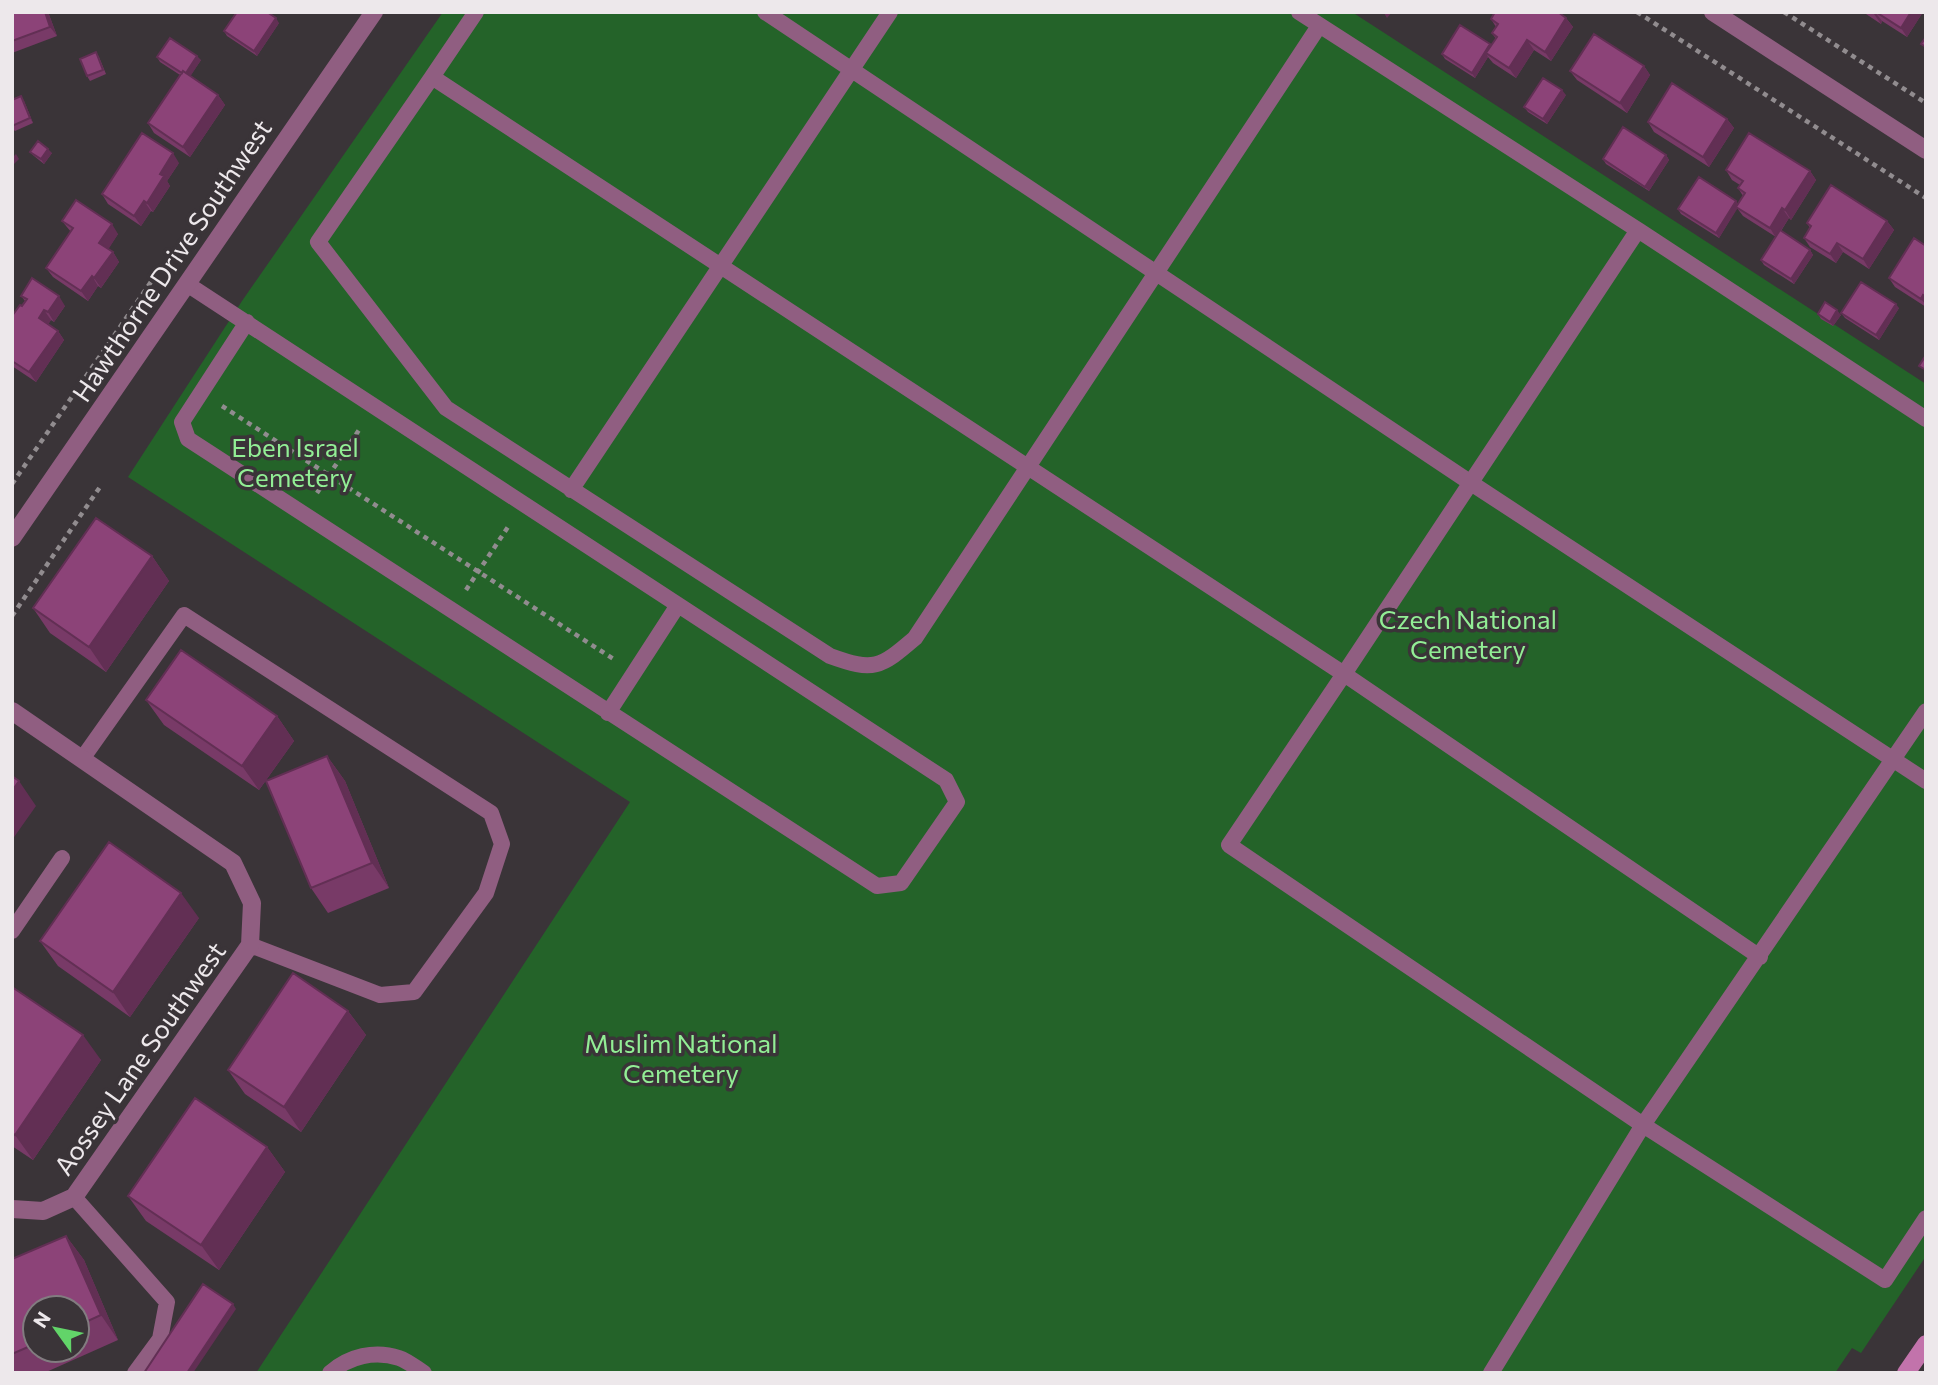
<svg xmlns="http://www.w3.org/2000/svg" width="1938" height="1385" viewBox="0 0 1938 1385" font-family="Commissioner,sans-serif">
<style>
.green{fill:#246329}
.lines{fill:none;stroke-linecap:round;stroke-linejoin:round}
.path{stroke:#918c8f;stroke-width:4.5;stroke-dasharray:5 5;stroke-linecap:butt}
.lane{stroke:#905e81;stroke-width:16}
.street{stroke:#905e81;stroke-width:18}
.secondary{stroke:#c273ab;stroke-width:18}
.wall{fill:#783a67;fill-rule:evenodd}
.shaded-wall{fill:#622f54}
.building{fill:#8c4378;stroke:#622f54;stroke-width:2}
.labels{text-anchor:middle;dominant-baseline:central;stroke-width:7;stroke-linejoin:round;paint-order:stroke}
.street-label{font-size:26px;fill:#ede8eb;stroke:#3a3438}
.park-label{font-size:26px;fill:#92ee95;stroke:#3a3438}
</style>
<rect width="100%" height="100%" fill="#3a3438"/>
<path class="green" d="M 443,12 L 1352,12 L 1926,384 L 1926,1256 L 1861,1353 L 1852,1348 L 1835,1373 L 256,1373 L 630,802 L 128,477 L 242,301 Z"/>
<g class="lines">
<path class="path" d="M 1637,12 L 1926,198
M 1784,12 L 1926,103
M 222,406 L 615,660
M 12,484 L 155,276
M 317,493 L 361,427
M 466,590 L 510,524
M 12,616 L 102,484"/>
<path class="lane" d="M 476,12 L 432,77 L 1344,674 L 1229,845 L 1643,1125 L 1885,1280 L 1926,1218
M 765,12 L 1471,483 L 1926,781
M 1299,12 L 1638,230
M 432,77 L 318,242 L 446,408 L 830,656 C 874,672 880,668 915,638 L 1319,26
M 187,284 L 946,780 L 957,802 L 901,883 L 877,886 L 188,439 L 182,422 L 247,322
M 571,490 L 890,12
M 608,713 L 678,605
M 82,759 L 184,615 L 491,813 L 502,844 L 486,893 L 414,992 L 380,995 L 250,945
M 12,931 L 62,858
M 1760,957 L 1344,674 L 1638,230 L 1926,419
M 74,1197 L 167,1302 L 160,1339 L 135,1373
M 330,1373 C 349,1356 375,1350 399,1358 C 408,1361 416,1368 424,1373
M 1491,1373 L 1643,1125 L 1926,711"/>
<path class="street" d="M 1713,12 L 1926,150
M 12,538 L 374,12
M 12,711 L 233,863 L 252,903 L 250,945 L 74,1197 L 43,1211 L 12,1209"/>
<path class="secondary" d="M 1906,1373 L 1926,1344"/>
</g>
<path class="wall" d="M 12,12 L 48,12 L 57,36 L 12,53 Z
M 1863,12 L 1923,12 L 1907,37 L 1882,21 L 1881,24 Z
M 1566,18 L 1573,27 L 1551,61 L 1534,50 L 1516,78 L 1493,63 L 1488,57 L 1475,78 L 1445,59 L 1442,54 L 1490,44 L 1491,46 L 1496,39 L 1492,33 L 1496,27 L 1491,19 Z
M 279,23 L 257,56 L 227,36 L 224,31 Z
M 96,52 L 99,57 L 106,74 L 90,81 L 87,76 Z
M 157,57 L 201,60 L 190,76 L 218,95 L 225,105 L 190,157 L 154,133 L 148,123 L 180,75 L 160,62 Z
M 1644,66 L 1650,75 L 1627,113 L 1577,80 L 1570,71 Z
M 1566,95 L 1547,124 L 1528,112 L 1524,107 Z
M 21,96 L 24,101 L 33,123 L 15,131 L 12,128 L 12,100 Z
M 1727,119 L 1734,128 L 1709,167 L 1654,132 L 1648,122 Z
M 30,152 L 52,153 L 44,164 L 34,156 Z
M 1666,155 L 1669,160 L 1649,191 L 1606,164 L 1603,159 Z
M 179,163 L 167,181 L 170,186 L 153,212 L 151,211 L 141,226 L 108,204 L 102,194 Z
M 1726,170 L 1810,171 L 1816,180 L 1791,220 L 1789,218 L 1781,231 L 1810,250 L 1813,255 L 1794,284 L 1764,265 L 1761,260 L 1776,237 L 1743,216 L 1737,208 L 1719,238 L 1681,214 L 1678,209 L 1736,201 L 1738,204 L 1743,196 L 1738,188 L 1740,185 L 1732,180 Z
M 62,221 L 118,234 L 108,249 L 113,252 L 119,262 L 101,288 L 98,286 L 88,301 L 53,277 L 46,268 L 71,232 Z
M 1887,221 L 1894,230 L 1869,269 L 1843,252 L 1836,263 L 1810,247 L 1804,238 L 1810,228 L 1807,223 Z
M 1926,246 L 1926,307 L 1895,287 L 1889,278 Z
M 21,296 L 65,306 L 54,322 L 51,320 L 48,324 L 58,331 L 64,340 L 36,382 L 12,366 L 12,316 L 25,301 Z
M 1899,308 L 1879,340 L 1845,318 L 1841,313 Z
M 1818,314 L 1841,315 L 1833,326 L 1821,319 Z
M 152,556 L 169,581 L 106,672 L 50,633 L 33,608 Z
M 146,700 L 277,716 L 294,741 L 259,790 L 164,725 Z
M 327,756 L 345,781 L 389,888 L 328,913 L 311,888 Z
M 199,918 L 130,1017 L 58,966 L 40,941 Z
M 12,987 L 101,1060 L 33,1160 L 12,1146 Z
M 348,1011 L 366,1035 L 301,1132 L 245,1094 L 228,1070 Z
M 267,1147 L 285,1172 L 219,1270 L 146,1221 L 128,1196 Z
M 66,1236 L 84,1260 L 118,1340 L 44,1373 L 12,1373 L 12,1259 ZM 35,1308 L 77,1308 L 77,1350 L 35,1350 Z"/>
<path class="shaded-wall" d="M 45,12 L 48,12 L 57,36 L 50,27 Z
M 1384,12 L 1392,12 L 1387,18 L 1384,13 Z
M 1875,12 L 1882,21 L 1881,24 L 1874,14 Z
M 1911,12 L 1923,12 L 1907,37 L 1901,28 Z
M 276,18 L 279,23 L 257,56 L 254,51 Z
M 1566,18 L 1573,27 L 1551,61 L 1545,52 Z
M 1527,40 L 1534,50 L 1516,78 L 1509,68 Z
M 1490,44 L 1493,49 L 1486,53 L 1488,57 L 1475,78 L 1472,73 Z
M 197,56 L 201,60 L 188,80 L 185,75 Z
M 1644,66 L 1650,75 L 1627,113 L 1620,103 Z
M 1562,90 L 1566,95 L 1547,124 L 1543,119 Z
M 218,95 L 225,105 L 190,157 L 183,147 Z
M 21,96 L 24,101 L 33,123 L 30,118 Z
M 1727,119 L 1734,128 L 1709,167 L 1703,157 Z
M 48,149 L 52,153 L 44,164 L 41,159 Z
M 173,153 L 179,163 L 167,181 L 170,186 L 153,212 L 147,203 L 160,174 Z
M 16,154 L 19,159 L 12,166 L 12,158 Z
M 1666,155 L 1669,160 L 1649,191 L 1645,187 Z
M 1810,171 L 1816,180 L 1791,220 L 1785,210 Z
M 144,201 L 151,211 L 141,226 L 134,216 Z
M 1736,201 L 1739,206 L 1719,238 L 1716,233 Z
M 1782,208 L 1789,218 L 1776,238 L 1770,228 Z
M 1887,221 L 1894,230 L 1869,269 L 1863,259 Z
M 112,224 L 118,234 L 106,253 L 99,243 Z
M 1837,243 L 1843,252 L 1836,263 L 1830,254 Z
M 1810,250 L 1813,255 L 1794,284 L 1791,279 Z
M 113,252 L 119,262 L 101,288 L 94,278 Z
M 92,276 L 98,286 L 88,301 L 81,291 Z
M 1923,295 L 1926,299 L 1926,305 L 1921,299 Z
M 59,296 L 65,306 L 54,322 L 48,312 Z
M 1896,304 L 1899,308 L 1879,340 L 1876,335 Z
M 44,310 L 51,320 L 46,328 L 39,318 Z
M 1837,310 L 1841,315 L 1833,326 L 1830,322 Z
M 58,331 L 64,340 L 36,382 L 29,372 Z
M 152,556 L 169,581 L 106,672 L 89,647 Z
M 277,716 L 294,741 L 259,790 L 242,766 Z
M 327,756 L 345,781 L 389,888 L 372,863 Z
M 19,781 L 36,806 L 12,840 L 12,791 Z
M 181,893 L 199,918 L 130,1017 L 113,992 Z
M 348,1011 L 366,1035 L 301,1132 L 284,1107 Z
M 83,1035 L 101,1060 L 33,1160 L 15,1135 Z
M 267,1147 L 285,1172 L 219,1270 L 201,1245 Z
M 66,1236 L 84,1260 L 118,1340 L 101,1315 Z
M 233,1304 L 236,1309 L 193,1373 L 187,1373 Z"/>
<path class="building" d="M 12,12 L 45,12 L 50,27 L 12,41 Z
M 237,12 L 267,12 L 276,18 L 254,51 L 224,31 Z
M 1495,12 L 1558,12 L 1566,18 L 1545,52 L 1527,40 L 1509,68 L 1486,53 L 1497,37 L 1492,33 L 1498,24 L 1491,19 Z
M 1876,12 L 1911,12 L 1901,28 Z
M 1460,25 L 1490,44 L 1472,73 L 1442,54 Z
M 1594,34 L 1644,66 L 1620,103 L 1570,71 Z
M 1926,37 L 1926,47 L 1921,44 Z
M 170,38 L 197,56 L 186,73 L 183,71 L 182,73 L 157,57 Z
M 96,52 L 103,70 L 87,76 L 80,59 Z
M 183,71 L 218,95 L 183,147 L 148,123 Z
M 1543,78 L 1562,90 L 1543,119 L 1524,107 Z
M 1672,83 L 1727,119 L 1703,157 L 1648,122 Z
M 21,96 L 30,118 L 12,126 L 12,100 Z
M 1623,127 L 1666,155 L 1645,187 L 1603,159 Z
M 142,133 L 173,153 L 160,174 L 164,176 L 147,203 L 144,201 L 134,216 L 102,194 Z
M 1749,133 L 1810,171 L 1785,210 L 1782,208 L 1770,228 L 1736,207 L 1745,193 L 1738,188 L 1743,181 L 1726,170 Z
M 38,141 L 48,149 L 41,159 L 30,152 Z
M 1699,177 L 1736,201 L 1716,233 L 1678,209 Z
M 1831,185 L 1887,221 L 1863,259 L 1837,243 L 1830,254 L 1804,238 L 1811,226 L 1807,223 Z
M 76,200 L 112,224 L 99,243 L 113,252 L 94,278 L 92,276 L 81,291 L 46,268 L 73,228 L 62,221 Z
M 1780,230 L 1810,250 L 1791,279 L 1761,260 Z
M 1914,238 L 1926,246 L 1926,297 L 1923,295 L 1921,299 L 1889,278 Z
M 32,278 L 59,296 L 48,312 L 44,310 L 39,318 L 58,331 L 29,372 L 12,361 L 12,316 L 20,305 L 22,306 L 27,299 L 21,296 Z
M 1861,282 L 1896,304 L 1876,335 L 1841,313 Z
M 1825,302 L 1837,310 L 1830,322 L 1818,314 Z
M 1926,355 L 1926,370 L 1919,366 Z
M 96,518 L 152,556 L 89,647 L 33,608 Z
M 181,650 L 277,716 L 242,766 L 146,700 Z
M 327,756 L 372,863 L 311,888 L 266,781 Z
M 12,776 L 19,781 L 12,791 Z
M 109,842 L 181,893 L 113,992 L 40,941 Z
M 293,973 L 348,1011 L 284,1107 L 228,1070 Z
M 12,987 L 83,1035 L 15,1135 L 12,1133 Z
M 195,1098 L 267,1147 L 201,1245 L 128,1196 Z
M 66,1236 L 101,1315 L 77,1326 L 77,1308 L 35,1308 L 35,1344 L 12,1354 L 12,1259 Z
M 203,1284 L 233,1304 L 187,1373 L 144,1373 Z"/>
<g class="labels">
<g class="street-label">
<text transform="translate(171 260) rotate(-56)">Hawthorne Drive Southwest</text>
<text transform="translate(139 1058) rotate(-55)">Aossey Lane Southwest</text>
</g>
<g class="park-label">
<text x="295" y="446">Eben Israel<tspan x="295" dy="30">Cemetery</tspan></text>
<text x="1468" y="618">Czech National<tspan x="1468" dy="30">Cemetery</tspan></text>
<text x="681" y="1042">Muslim National<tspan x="681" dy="30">Cemetery</tspan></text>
</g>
</g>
<rect width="1938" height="1385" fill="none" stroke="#ede8eb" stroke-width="28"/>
<g transform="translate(56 1329) rotate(303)"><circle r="33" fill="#3a3438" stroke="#827c80" stroke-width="2"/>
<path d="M0-5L12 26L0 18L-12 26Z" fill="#62d469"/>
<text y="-10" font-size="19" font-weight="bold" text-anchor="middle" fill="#ede8eb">N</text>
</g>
</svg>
